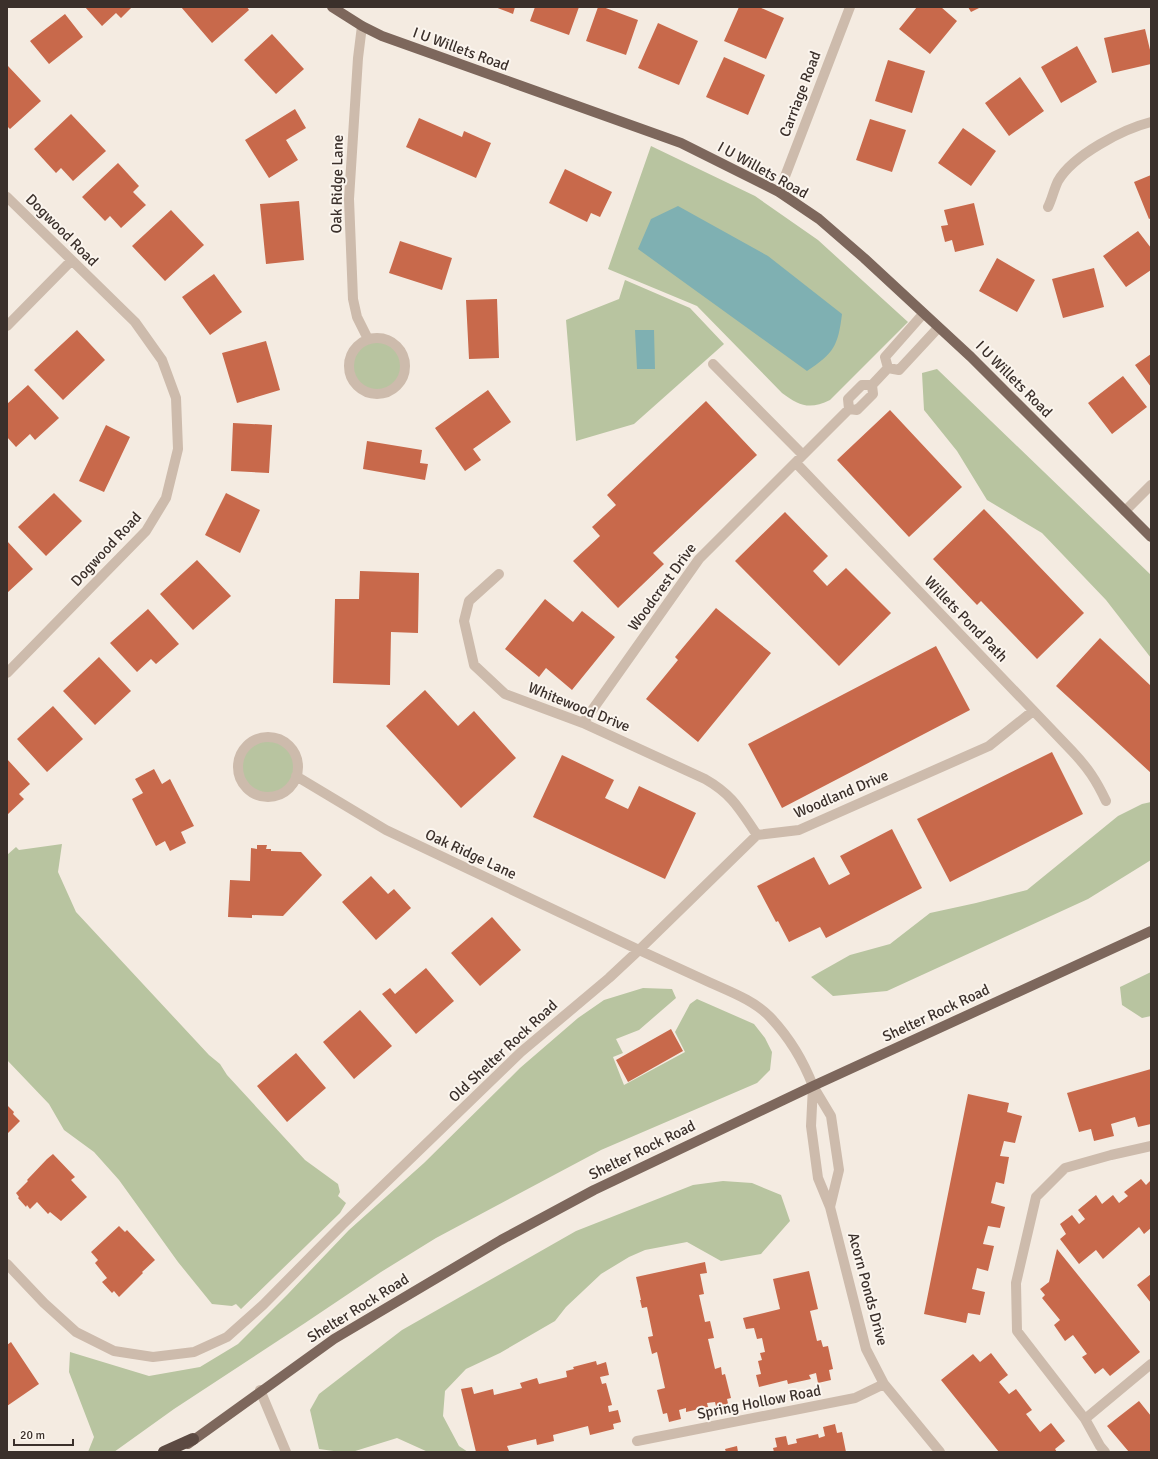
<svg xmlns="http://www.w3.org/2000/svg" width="1158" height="1459" viewBox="0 0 1158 1459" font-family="Signika,sans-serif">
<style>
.green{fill:#b8c4a0}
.water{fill:#7fb0b2}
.building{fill:#c8694b}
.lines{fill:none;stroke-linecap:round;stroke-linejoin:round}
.minor{stroke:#cdbbac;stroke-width:10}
.major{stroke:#7d675c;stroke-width:10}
.highway{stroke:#5c4a42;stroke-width:12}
.labels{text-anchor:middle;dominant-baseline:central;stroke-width:4;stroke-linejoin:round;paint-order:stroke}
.street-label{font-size:15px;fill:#3b302b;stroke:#fbf5ee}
</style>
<rect width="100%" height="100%" fill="#f4ebe1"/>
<path class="green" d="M 651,146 L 755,196 L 818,240 L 908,322 L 830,400 C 810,410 799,406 782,393 L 697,306 L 608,269 Z
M 625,280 L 690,308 L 724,344 L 634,424 L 576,441 L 566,320 L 619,299 Z
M349 366a28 28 0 1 1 56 0a28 28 0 1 1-56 0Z
M 937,369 L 1151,575 L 1151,658 L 1106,600 L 1042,533 L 987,500 L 957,451 L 924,410 L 922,373 Z
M238 767a30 30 0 1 1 60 0a30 30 0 1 1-60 0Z
M 1151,802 L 1151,860 L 1088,899 L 887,991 L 833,996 L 811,977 L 850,955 L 890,944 L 930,913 L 976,903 L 1027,890 L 1118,816 L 1142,804 Z
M 62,844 L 58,872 L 76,912 L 209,1055 L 220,1064 L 227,1075 L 305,1160 L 338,1184 L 340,1192 L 338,1196 L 346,1203 L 340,1213 L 241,1309 L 236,1304 L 232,1306 L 212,1304 L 178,1262 L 119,1180 L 94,1152 L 64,1130 L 49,1104 L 7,1060 L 7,855 L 16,847 L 19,850 Z
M 1151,972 L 1151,1016 L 1142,1018 L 1122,1005 L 1120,987 Z
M 643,988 L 672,989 L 676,998 L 639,1030 L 616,1039 L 623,1053 L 613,1057 L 624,1085 L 685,1052 L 675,1032 L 690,1004 L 697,999 L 754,1024 L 765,1038 L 772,1052 L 770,1070 L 757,1083 L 601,1150 L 436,1238 L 381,1272 L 305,1323 L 174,1409 L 114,1452 L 88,1452 L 94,1437 L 69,1372 L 70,1352 L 149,1376 L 200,1367 L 238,1344 L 287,1295 L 349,1230 L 424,1163 L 520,1068 L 578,1018 L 604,1000 Z
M 723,1181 L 752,1183 L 781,1195 L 790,1221 L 761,1254 L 721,1261 L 687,1242 L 645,1250 L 629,1257 L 601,1274 L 566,1307 L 555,1321 L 500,1353 L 466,1369 L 445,1391 L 443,1416 L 459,1446 L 468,1452 L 428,1452 L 397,1438 L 352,1452 L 341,1452 L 319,1449 L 310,1410 L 319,1394 L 402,1330 L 576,1231 L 693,1185 Z"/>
<path class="water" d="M 678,206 L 768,256 L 842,314 C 838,346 834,353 807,371 L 638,249 L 651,219 Z
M 635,330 L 654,330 L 655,369 L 637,369 Z"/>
<path class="building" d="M 85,7 L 132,7 L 121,18 L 116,13 L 102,26 Z
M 181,7 L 247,7 L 249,10 L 212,43 Z
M 495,7 L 515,7 L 513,14 Z
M 535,7 L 579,7 L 569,35 L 530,21 Z
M 598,7 L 603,7 L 638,20 L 626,55 L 586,41 Z
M 739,7 L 759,7 L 784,18 L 766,59 L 724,41 Z
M 917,7 L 941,7 L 957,21 L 930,54 L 899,29 Z
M 968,7 L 981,7 L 971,12 Z
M 65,14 L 83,37 L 49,64 L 30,41 Z
M 658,23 L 698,41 L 679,85 L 638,68 Z
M 1145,29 L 1151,54 L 1151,64 L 1112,73 L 1104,38 Z
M 272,34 L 304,69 L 276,94 L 244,60 Z
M 1077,46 L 1097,82 L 1061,103 L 1041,67 Z
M 724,57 L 765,75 L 748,115 L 706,97 Z
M 888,60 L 925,71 L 912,113 L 875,101 Z
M 7,66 L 8,66 L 41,101 L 10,129 L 7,126 Z
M 1020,77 L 1044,111 L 1009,136 L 985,103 Z
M 295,109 L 306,128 L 286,140 L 298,160 L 269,178 L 245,140 Z
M 71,114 L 106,151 L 73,181 L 61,168 L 56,173 L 34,149 Z
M 419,118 L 462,137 L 464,131 L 491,143 L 476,178 L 406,147 Z
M 870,119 L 906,130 L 892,172 L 856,160 Z
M 963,128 L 996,151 L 971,186 L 938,163 Z
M 118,163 L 139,186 L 133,192 L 146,205 L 121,228 L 110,216 L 105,221 L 82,197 Z
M 565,169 L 612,192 L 600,217 L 591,213 L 587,222 L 549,203 Z
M 1151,175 L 1151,218 L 1149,219 L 1134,182 Z
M 299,201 L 304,260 L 266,264 L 260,204 Z
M 974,203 L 984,245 L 955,252 L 952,240 L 945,242 L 941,226 L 948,225 L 944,210 Z
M 171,210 L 204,245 L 165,281 L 132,246 Z
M 1138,231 L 1151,248 L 1151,270 L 1126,287 L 1103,256 Z
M 400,241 L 452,258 L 442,290 L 389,273 Z
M 997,258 L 1035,280 L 1017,312 L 979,291 Z
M 1094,268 L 1104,307 L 1063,318 L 1052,279 Z
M 214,274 L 242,312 L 210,335 L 182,297 Z
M 497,299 L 499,358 L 469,359 L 466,300 Z
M 77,330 L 105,360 L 63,400 L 34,370 Z
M 266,341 L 280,390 L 237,403 L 222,353 Z
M 1151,354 L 1151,387 L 1135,365 Z
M 1123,376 L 1147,407 L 1112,434 L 1088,403 Z
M 28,385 L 59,418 L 35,440 L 30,434 L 16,447 L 7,437 L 7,404 Z
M 488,390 L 511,422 L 473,449 L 481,460 L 465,471 L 435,428 Z
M 706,401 L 757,455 L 653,553 L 664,564 L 618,608 L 573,561 L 600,536 L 592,527 L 616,505 L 607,495 Z
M 890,410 L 962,487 L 909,537 L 837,460 Z
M 233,423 L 272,425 L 269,473 L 231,471 Z
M 106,425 L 130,437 L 104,492 L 79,481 Z
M 367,441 L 422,450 L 420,463 L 428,464 L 425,480 L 363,469 Z
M 54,493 L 82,521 L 46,556 L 18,527 Z
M 226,493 L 260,510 L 240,553 L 205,535 Z
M 984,509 L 1084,613 L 1037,659 L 981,601 L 977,605 L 933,559 Z
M 785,512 L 828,556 L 813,571 L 827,586 L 846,568 L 891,613 L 839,666 L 735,561 Z
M 7,541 L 33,569 L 7,593 Z
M 197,560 L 231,596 L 193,630 L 160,594 Z
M 360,571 L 419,573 L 418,633 L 391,632 L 390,685 L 333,683 L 335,599 L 359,599 Z
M 545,599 L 573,622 L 582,611 L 615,637 L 572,690 L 546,668 L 539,677 L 505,649 Z
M 716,608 L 771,653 L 698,742 L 646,699 L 678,660 L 675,657 Z
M 148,609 L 179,644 L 156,664 L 151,659 L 137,672 L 110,643 Z
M 1100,638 L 1151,686 L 1151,773 L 1056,686 Z
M 936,646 L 970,710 L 782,808 L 748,744 Z
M 99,657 L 131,691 L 95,725 L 63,691 Z
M 425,690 L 458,726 L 474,711 L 516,758 L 461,808 L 386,726 Z
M 53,706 L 83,739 L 47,772 L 17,739 Z
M 1052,752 L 1083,814 L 950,882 L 917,819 Z
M 562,755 L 614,780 L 605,798 L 628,809 L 639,786 L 696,813 L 665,879 L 533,817 Z
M 7,759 L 30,784 L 19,794 L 24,799 L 7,815 Z
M 154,769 L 162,784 L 170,779 L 194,826 L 181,832 L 186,843 L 170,851 L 165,841 L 156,846 L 132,799 L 143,793 L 135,779 Z
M 892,829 L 922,888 L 826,938 L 820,927 L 789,942 L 778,921 L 776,922 L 757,886 L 814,857 L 829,885 L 850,874 L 840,856 Z
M 257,845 L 267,845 L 266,849 L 271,849 L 271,851 L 301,852 L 322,875 L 283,916 L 252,915 L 252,918 L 228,917 L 230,880 L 250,881 L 251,848 L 257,849 Z
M 371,876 L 388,894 L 394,889 L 411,908 L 376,940 L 342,902 Z
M 492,917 L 521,950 L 480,986 L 451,953 Z
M 426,968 L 454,1001 L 416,1034 L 382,994 L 390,988 L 395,994 Z
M 360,1010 L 392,1046 L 354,1079 L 323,1042 Z
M 671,1029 L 683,1051 L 628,1082 L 616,1060 Z
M 296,1053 L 326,1088 L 287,1122 L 257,1086 Z
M 1151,1069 L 1151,1124 L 1138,1127 L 1135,1117 L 1111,1124 L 1114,1136 L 1094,1141 L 1091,1129 L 1079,1132 L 1067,1093 Z
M 968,1094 L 1009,1103 L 1007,1112 L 1022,1116 L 1015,1143 L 1004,1141 L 1000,1156 L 1009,1157 L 1004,1184 L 996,1182 L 991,1203 L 1005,1207 L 1000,1228 L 988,1226 L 983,1244 L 994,1246 L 988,1271 L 977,1268 L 972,1289 L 985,1292 L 980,1315 L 968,1313 L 966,1323 L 924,1314 Z
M 7,1105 L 14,1112 L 13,1114 L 20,1121 L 7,1134 Z
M 53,1154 L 75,1177 L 71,1180 L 87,1197 L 61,1221 L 50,1212 L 48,1214 L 37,1202 L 30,1209 L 27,1205 L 26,1207 L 18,1198 L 19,1197 L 16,1193 L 28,1181 L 27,1180 L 47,1159 Z
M 1141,1179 L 1146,1185 L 1151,1180 L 1151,1228 L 1144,1234 L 1139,1227 L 1103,1259 L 1096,1250 L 1079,1264 L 1060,1239 L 1066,1234 L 1060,1224 L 1072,1215 L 1079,1224 L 1085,1219 L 1078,1210 L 1096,1195 L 1102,1204 L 1113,1195 L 1119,1203 L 1128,1196 L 1124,1192 Z
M 119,1226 L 125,1232 L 127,1230 L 155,1260 L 142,1272 L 143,1273 L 119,1297 L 114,1291 L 112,1293 L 102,1282 L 107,1278 L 95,1263 L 98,1260 L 91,1252 Z
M 1057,1249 L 1140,1352 L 1110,1376 L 1103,1368 L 1095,1374 L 1082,1357 L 1087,1354 L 1073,1335 L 1065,1341 L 1054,1325 L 1060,1320 L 1042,1298 L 1045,1295 L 1040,1289 L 1049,1282 Z
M 705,1262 L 707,1273 L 700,1274 L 704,1294 L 699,1295 L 705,1322 L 710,1321 L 714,1338 L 708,1339 L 715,1369 L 721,1367 L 722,1375 L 725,1374 L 731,1398 L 727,1399 L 729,1408 L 717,1410 L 715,1402 L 707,1403 L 708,1407 L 686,1412 L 686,1408 L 679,1410 L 681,1419 L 669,1422 L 667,1413 L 663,1414 L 657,1390 L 665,1388 L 657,1352 L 652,1354 L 648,1337 L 653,1336 L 647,1307 L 642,1308 L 640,1300 L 641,1300 L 636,1277 Z
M 809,1271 L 818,1309 L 810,1311 L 817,1341 L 821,1340 L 823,1347 L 828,1346 L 833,1369 L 829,1370 L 831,1380 L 818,1383 L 816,1373 L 809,1375 L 811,1379 L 788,1384 L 787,1380 L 759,1387 L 756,1375 L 761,1374 L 758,1361 L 762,1360 L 760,1353 L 765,1352 L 762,1338 L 757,1339 L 754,1328 L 746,1329 L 743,1318 L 780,1309 L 773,1279 Z
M 1151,1274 L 1151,1303 L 1137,1285 Z
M 11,1342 L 39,1384 L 7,1406 L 7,1345 Z
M 991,1353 L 1008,1375 L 999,1382 L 1009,1394 L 1016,1389 L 1032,1410 L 1026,1414 L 1040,1432 L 1051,1423 L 1065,1441 L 1055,1449 L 1057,1452 L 999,1452 L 941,1380 L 973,1354 L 980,1362 Z
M 596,1361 L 597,1365 L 606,1362 L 609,1375 L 600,1377 L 602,1384 L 606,1383 L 612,1405 L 608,1406 L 609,1412 L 618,1410 L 621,1422 L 613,1424 L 614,1429 L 590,1435 L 588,1426 L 553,1435 L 554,1441 L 537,1445 L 536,1439 L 507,1446 L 509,1451 L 507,1452 L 476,1452 L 461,1389 L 472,1387 L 474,1394 L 493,1389 L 494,1395 L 522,1388 L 520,1383 L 537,1378 L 539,1384 L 567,1377 L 566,1371 L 574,1369 L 573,1367 Z
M 1139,1401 L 1151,1416 L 1151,1452 L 1129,1452 L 1107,1426 Z
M 835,1424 L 837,1433 L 842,1432 L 846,1452 L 774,1452 L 773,1448 L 777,1447 L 775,1438 L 786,1436 L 788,1445 L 797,1443 L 796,1439 L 818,1434 L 819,1438 L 825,1436 L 823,1427 Z
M 737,1446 L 738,1452 L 726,1452 L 725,1449 Z"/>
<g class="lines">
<path class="minor" d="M 362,26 L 358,58 L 349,199 L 353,299 L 357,317 L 368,339
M 779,192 L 850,7
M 7,197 L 135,322 L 162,360 L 176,398 L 178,449 L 166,498 L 146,531 L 7,673
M 1048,207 C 1052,199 1054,189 1058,181 C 1073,155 1123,129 1151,122
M 923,314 L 885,357 L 888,368 L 899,370 L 938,328
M 7,326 L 71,261
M349 366a28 28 0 1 1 56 0a28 28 0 1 1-56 0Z
M 713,364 L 803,455
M 862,385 L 872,385 L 873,394 L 857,410 L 849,409 L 848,399 Z
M 872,385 L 888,368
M 796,463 L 1072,751 C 1088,768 1096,780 1106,801
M 1125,511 L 1151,485
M 499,574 L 469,601 L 464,621 L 474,665 L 505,694 L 583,723 L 705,779 C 733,795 740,810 757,835
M 583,723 L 699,559 L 849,409
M238 767a30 30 0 1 1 60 0a30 30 0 1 1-60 0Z
M 296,776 L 386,830 L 639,950 L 757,835 L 799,830 L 989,746 L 1033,711
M 830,1207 L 839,1170 L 831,1116 L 813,1086 L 811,1126 L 818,1178 L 830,1207 L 866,1349 L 884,1384 L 940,1452
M 7,1264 L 44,1303 L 76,1332 L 114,1351 L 153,1357 L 194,1352 L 227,1337 L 263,1305 L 342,1225 L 521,1052 L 609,978 L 639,950 C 663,961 687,972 711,983 C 731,992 755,1001 770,1017 C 789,1037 803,1060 813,1086
M 260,1390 L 286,1452
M 1085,1419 L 1151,1364
M 637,1441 L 855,1398 L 884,1384
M 1105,1452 L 1100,1446 L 1085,1419 L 1017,1331 L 1016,1283 L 1036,1197 L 1065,1168 L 1111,1155 L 1151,1146"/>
<path class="major" d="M 332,7 L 362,26 L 382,36 L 681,143 L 779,192 L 819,219 L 864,258 L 971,357 L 1151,537
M 188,1444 L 334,1339 L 501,1240 L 594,1190 L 813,1086 L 1151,931"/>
<path class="highway" d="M 164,1452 L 193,1439"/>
</g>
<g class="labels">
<g class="street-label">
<text transform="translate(461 49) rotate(20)">I U Willets Road</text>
<text transform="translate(800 94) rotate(-69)">Carriage Road</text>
<text transform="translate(763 170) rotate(29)">I U Willets Road</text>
<text transform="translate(337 184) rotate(-89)">Oak Ridge Lane</text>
<text transform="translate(62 230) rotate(45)">Dogwood Road</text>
<text transform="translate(1014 379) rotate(45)">I U Willets Road</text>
<text transform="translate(106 549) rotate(-47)">Dogwood Road</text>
<text transform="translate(662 587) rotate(-54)">Woodcrest Drive</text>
<text transform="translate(966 619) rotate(46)">Willets Pond Path</text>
<text transform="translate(579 707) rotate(22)">Whitewood Drive</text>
<text transform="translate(841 794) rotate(-23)">Woodland Drive</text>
<text transform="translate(471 854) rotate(25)">Oak Ridge Lane</text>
<text transform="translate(936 1013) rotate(-25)">Shelter Rock Road</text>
<text transform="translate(503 1051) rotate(-43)">Old Shelter Rock Road</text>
<text transform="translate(642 1150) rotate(-26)">Shelter Rock Road</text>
<text transform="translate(868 1289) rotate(75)">Acorn Ponds Drive</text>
<text transform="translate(358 1308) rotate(-32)">Shelter Rock Road</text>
<text transform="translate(759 1402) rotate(-11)">Spring Hollow Road</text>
</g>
</g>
<rect width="1158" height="1459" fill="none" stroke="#3b302b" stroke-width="16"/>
<path d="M14 1439v6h59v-6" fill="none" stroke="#3b302b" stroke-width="2"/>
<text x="20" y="1439" font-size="12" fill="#3b302b" stroke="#fbf5ee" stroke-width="3" paint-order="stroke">20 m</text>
</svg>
